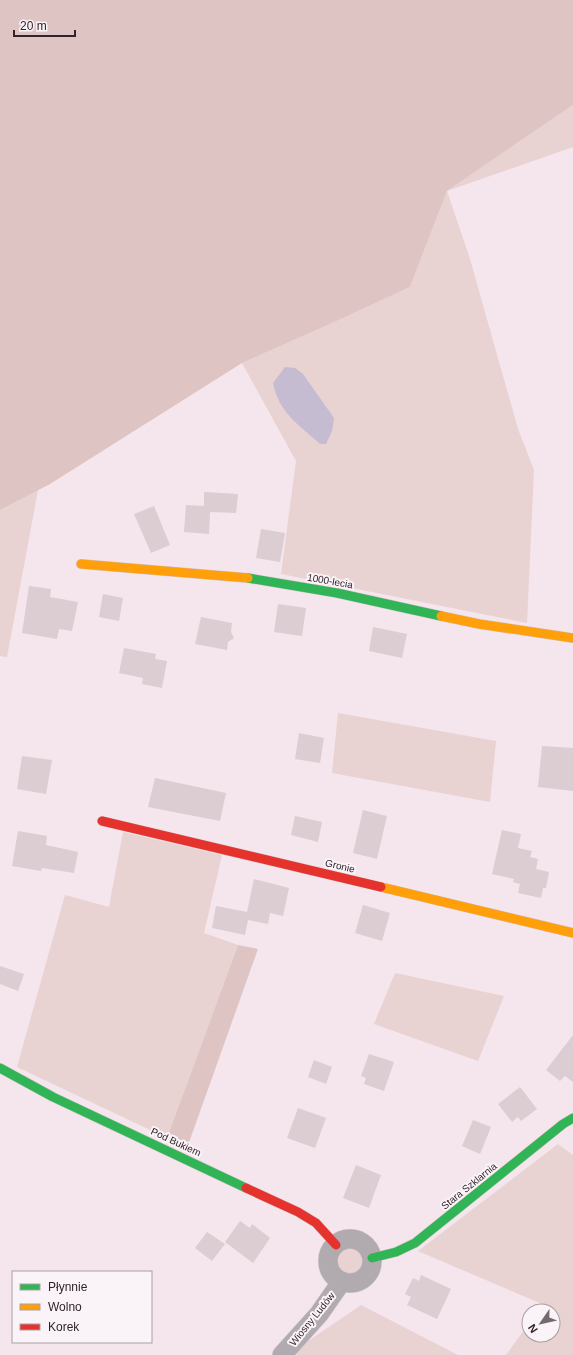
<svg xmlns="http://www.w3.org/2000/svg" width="573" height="1355" viewBox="0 0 573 1355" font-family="Arial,sans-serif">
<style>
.green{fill:#e9d2d2}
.forest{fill:#dec5c4}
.water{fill:#c5bcd2}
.building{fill:#dbcdd2}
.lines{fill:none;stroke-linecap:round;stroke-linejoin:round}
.street-casing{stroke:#d0c4ca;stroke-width:20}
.fast-casing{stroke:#d0c4ca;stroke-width:10}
.slow-casing{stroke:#d0c4ca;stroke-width:10}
.jam-casing{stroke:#d0c4ca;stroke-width:10}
.street{stroke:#b1aaaf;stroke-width:19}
.fast{stroke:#30b455;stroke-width:9}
.slow{stroke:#ff9f0a;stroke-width:9}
.jam{stroke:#e5322d;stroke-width:9}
.labels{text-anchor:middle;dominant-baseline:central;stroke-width:4;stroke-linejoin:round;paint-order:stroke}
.street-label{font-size:10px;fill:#31242b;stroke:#faf3f7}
</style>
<rect width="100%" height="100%" fill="#f5e5ed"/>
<path class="green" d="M 573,105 L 573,147 L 447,191 L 470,259 L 518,429 L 534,470 L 527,623 L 281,574 L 296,461 L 242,363 L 341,319 L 410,287 L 447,191 Z
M 38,490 L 7,657 L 0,656 L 0,510 Z
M 338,713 L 496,741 L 490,802 L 332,773 Z
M 123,832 L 222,855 L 204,933 L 238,945 L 167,1138 L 17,1067 L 65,895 L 109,907 Z
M 395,973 L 504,996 L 478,1061 L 374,1024 Z
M 558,1144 L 573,1155 L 573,1355 L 506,1355 L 529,1323 L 529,1335 L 553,1335 L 553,1311 L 537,1311 L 542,1304 L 418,1251 Z
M336 1263a14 14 0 1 1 28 0a14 14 0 1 1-28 0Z
M 361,1305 L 458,1355 L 298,1355 L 292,1352 Z"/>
<path class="forest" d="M 0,0 L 573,0 L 573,105 L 447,191 L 410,287 L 341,319 L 242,363 L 50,484 L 0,510 Z
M 238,945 L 258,949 L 187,1148 L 167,1138 Z"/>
<path class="water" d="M 285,367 L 295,368 L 303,374 L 334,418 L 332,431 L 326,444 L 320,444 C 298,424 279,413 273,383 Z"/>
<path class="building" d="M 204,492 L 238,494 L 236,513 L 210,512 L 209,534 L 184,532 L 186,505 L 204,506 Z
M 154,506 L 170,545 L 151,553 L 134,514 Z
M 261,529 L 285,533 L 280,562 L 256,558 Z
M 29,586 L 51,589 L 50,597 L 78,602 L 72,631 L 59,629 L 57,639 L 22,633 Z
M 103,594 L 123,598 L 119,621 L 99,617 Z
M 278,604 L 306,608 L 302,636 L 274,632 Z
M 201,617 L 232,623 L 231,632 L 234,638 L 228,642 L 227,650 L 195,644 Z
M 373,627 L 407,634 L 402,658 L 369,651 Z
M 124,648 L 156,654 L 155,659 L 167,661 L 162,688 L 142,684 L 143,678 L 119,673 Z
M 299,733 L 324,738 L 320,763 L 295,759 Z
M 542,746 L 573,748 L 573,791 L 538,787 Z
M 22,756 L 52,760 L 46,794 L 17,789 Z
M 155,778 L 226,793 L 220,821 L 148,807 Z
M 363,810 L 387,816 L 377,859 L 353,853 Z
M 295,816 L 322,822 L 318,842 L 291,835 Z
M 502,830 L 521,834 L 518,848 L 532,851 L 530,857 L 538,859 L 536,869 L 549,872 L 546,888 L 543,888 L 541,898 L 518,893 L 520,884 L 513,882 L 514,879 L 492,874 Z
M 18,831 L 47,836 L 46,845 L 78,852 L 74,873 L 42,868 L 41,871 L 12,866 Z
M 254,879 L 289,888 L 283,916 L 270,913 L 268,924 L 248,920 L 245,935 L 212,928 L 216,906 L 247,912 Z
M 363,905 L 390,913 L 382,941 L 355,933 Z
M 0,966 L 24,974 L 18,991 L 0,984 Z
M 573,1035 L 573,1082 L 565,1076 L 560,1081 L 546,1070 Z
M 369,1054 L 394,1062 L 384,1091 L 364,1084 L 366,1078 L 361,1076 Z
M 314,1060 L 332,1067 L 326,1084 L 308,1077 Z
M 520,1087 L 537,1109 L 521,1121 L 518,1117 L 512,1122 L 498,1104 Z
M 298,1108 L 326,1118 L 315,1148 L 287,1138 Z
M 473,1120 L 491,1127 L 480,1154 L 462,1146 Z
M 356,1165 L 381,1175 L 369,1208 L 343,1198 Z
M 240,1221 L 250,1228 L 252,1224 L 270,1238 L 253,1263 L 225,1242 Z
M 207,1232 L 225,1244 L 212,1261 L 195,1248 Z
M 421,1275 L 451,1289 L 437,1319 L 407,1305 L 411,1297 L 405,1294 L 413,1278 L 419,1281 Z"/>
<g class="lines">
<defs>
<path id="street" d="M328 1261a22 22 0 1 1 44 0a22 22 0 1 1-44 0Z
M 282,1355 L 319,1314 L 342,1281"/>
<path id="fast" d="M 248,578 L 337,593 L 441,616
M 0,1068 L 53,1097 L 246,1188
M 372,1258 L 396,1252 L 415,1243 L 563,1124 L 573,1118"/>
<path id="slow" d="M 81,564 L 248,578
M 441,616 L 479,624 L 573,638
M 381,887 L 573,933"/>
<path id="jam" d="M 102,821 L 381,887
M 246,1188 L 298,1212 L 316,1223 L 336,1245"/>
</defs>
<use href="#street" class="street-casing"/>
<use href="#fast" class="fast-casing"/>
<use href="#slow" class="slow-casing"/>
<use href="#jam" class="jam-casing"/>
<use href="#street" class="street"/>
<use href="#fast" class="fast"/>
<use href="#slow" class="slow"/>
<use href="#jam" class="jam"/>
</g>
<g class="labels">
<g class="street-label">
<text transform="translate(330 581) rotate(10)">1000-lecia</text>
<text transform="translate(340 866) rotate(13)">Gronie</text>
<text transform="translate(176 1142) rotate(25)">Pod Bukiem</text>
<text transform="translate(469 1186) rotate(-39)">Stara Szklarnia</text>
<text transform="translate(312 1319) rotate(-51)">Wiosny Ludów</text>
</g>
</g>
<rect x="12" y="1271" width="140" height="72" fill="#faf3f7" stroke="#aaa0a5"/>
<rect x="20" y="1284" width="20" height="6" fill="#30b455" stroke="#aaa0a5"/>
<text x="48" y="1291" font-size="12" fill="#31242b">Płynnie</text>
<rect x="20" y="1304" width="20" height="6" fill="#ff9f0a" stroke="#aaa0a5"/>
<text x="48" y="1311" font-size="12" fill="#31242b">Wolno</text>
<rect x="20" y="1324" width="20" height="6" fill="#e5322d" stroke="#aaa0a5"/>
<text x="48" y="1331" font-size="12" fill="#31242b">Korek</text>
<g transform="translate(541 1323) rotate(236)"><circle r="19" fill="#faf3f7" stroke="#aaa0a5"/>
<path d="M0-3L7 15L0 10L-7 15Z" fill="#76686f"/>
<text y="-6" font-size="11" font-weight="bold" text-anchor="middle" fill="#31242b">N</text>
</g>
<path d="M14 30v6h61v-6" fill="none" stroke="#31242b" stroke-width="2"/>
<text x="20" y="30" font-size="12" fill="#31242b" stroke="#faf3f7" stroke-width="3" paint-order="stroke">20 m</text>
</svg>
